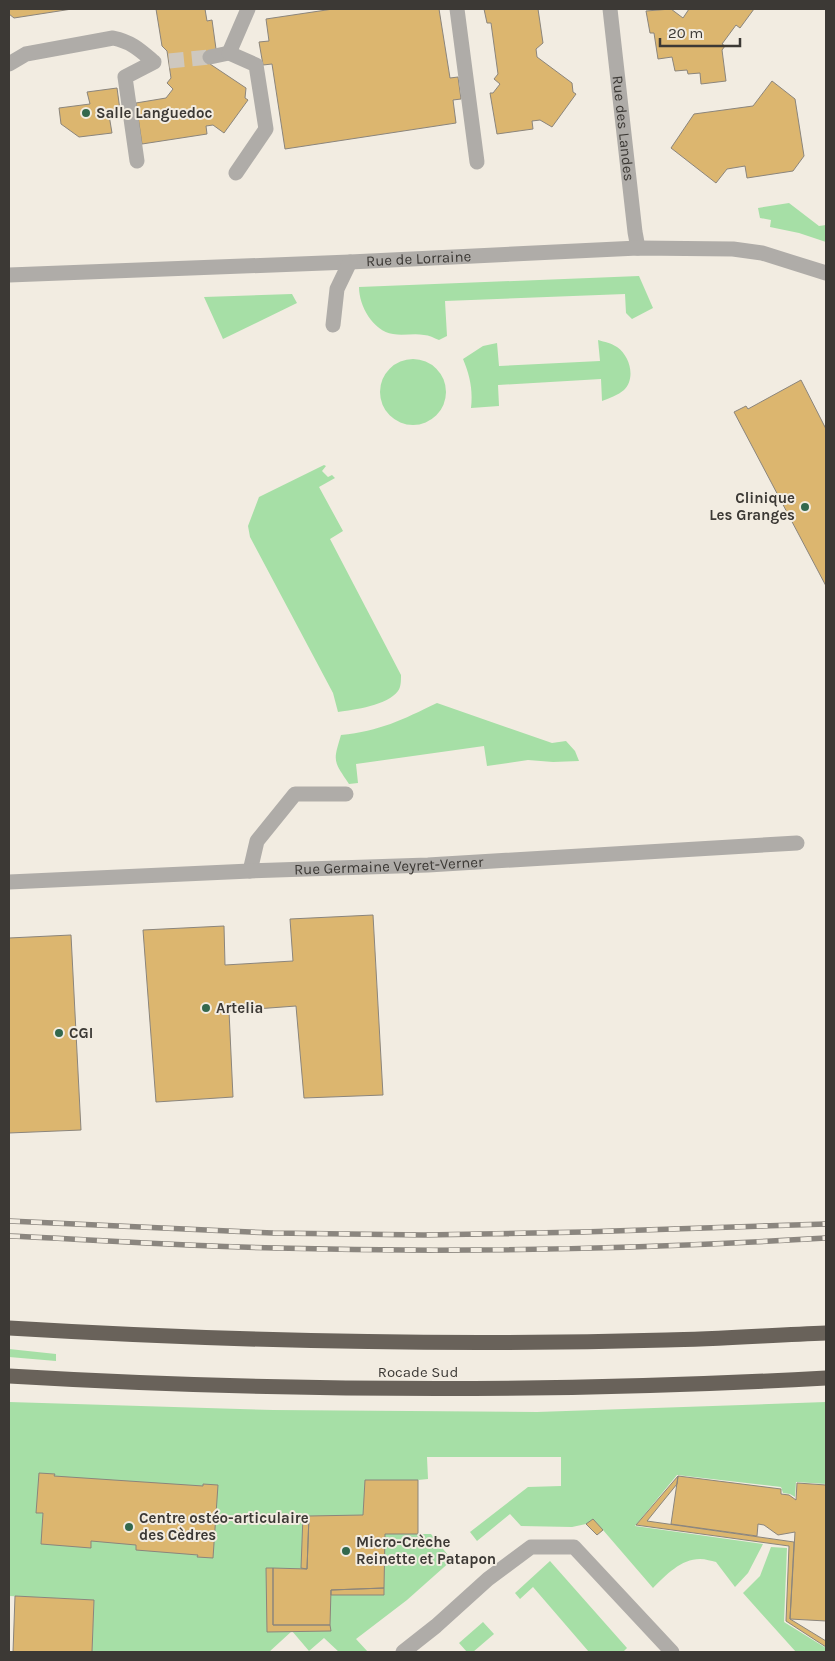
<svg xmlns="http://www.w3.org/2000/svg" width="835" height="1661" viewBox="0 0 835 1661" font-family="Karla,sans-serif">
<style>
.green{fill:#a6dfa6}
.building{fill:#dcb66f;stroke:#8b857c}
.lines{fill:none;stroke-linecap:round;stroke-linejoin:round}
.minor-tunnel{stroke:#cec8bf;stroke-width:15;stroke-dasharray:15 8;stroke-linecap:butt}
.minor{stroke:#afaca8;stroke-width:15}
.highway{stroke:#69625a;stroke-width:15}
.rail-casing{stroke:#8b867f;stroke-width:5.5}
.rail{stroke:#f2ece1;stroke-width:4;stroke-dasharray:11;stroke-linecap:butt}
.poi-dot{fill:#33684d;stroke:#f2ece1;stroke-width:2}
.labels{text-anchor:middle;dominant-baseline:central;stroke-width:4;stroke-linejoin:round;paint-order:stroke}
.poi-label{font-size:15px;font-weight:bold;fill:#3c3935;stroke:#f2ece1;text-anchor:start}
.street-label{font-size:15px;fill:#3c3935;stroke:#f2ece1}
</style>
<rect width="100%" height="100%" fill="#f2ece1"/>
<path class="green" d="M 789,203 L 819,226 L 826,225 L 826,242 L 799,233 L 770,227 L 771,220 L 760,218 L 758,208 Z
M 639,276 L 653,308 L 632,319 L 626,313 L 625,294 L 445,301 L 447,336 L 439,340 C 434,338 429,335 424,335 C 414,333 403,336 393,334 C 373,331 359,306 359,287 Z
M 292,294 L 297,303 L 223,339 L 204,297 Z
M 598,340 C 605,342 611,343 617,347 C 630,356 636,378 624,390 C 618,395 610,398 602,401 L 601,379 L 498,385 L 499,406 L 471,408 C 473,390 470,376 463,359 L 483,346 L 497,343 L 499,366 L 600,361 Z
M380 392a33 33 0 1 1 66 0a33 33 0 1 1-66 0Z
M 324,465 L 326,466 L 322,471 L 328,477 L 332,475 L 335,478 L 319,487 L 343,531 L 330,539 L 401,675 C 401,681 401,687 398,691 C 388,705 354,710 338,712 L 333,693 L 250,537 L 248,526 L 259,497 Z
M 437,703 L 552,743 L 566,741 L 575,751 L 579,761 L 553,762 L 528,760 L 487,766 L 484,746 L 356,764 L 358,783 L 349,784 C 333,760 333,762 341,735 C 380,731 402,720 437,703 Z
M 9,1349 L 56,1354 L 56,1361 L 9,1357 Z
M 9,1402 L 273,1410 L 537,1412 L 826,1402 L 826,1484 L 796,1482 L 795,1497 L 790,1494 L 783,1493 L 781,1487 L 677,1475 L 635,1526 L 763,1544 L 748,1573 L 735,1587 L 716,1562 C 711,1561 706,1559 700,1559 C 681,1559 666,1575 653,1588 L 603,1530 L 597,1535 L 586,1524 L 572,1527 L 521,1526 L 510,1514 L 477,1541 L 470,1532 L 528,1487 L 561,1486 L 561,1457 L 427,1457 L 428,1479 L 418,1480 L 418,1534 L 431,1534 L 452,1560 L 407,1600 L 356,1639 L 368,1652 L 339,1652 L 324,1638 L 309,1651 L 292,1631 L 269,1652 L 92,1652 L 94,1600 L 9,1596 Z
M 771,1547 L 787,1548 L 784,1622 L 826,1648 L 826,1652 L 796,1652 L 743,1593 L 760,1576 Z
M 550,1561 L 627,1648 L 623,1652 L 589,1652 L 533,1587 L 520,1599 L 515,1593 Z
M 483,1622 L 494,1634 L 473,1652 L 467,1652 L 459,1643 Z"/>
<path class="building" d="M 9,9 L 72,9 L 14,18 L 9,14 Z
M 156,9 L 205,9 L 207,21 L 212,20 L 216,49 L 210,64 L 246,88 L 245,98 L 248,100 L 224,133 L 213,125 L 206,126 L 207,134 L 142,144 L 136,103 L 166,98 L 173,89 L 167,83 L 171,78 L 167,51 L 162,46 Z
M 333,9 L 439,9 L 450,78 L 458,77 L 461,99 L 453,100 L 456,123 L 285,149 L 272,64 L 263,65 L 259,42 L 269,41 L 266,19 Z
M 484,9 L 538,9 L 543,43 L 536,49 L 537,57 L 572,83 L 573,92 L 576,94 L 552,127 L 540,120 L 532,121 L 533,129 L 497,134 L 490,93 L 493,93 L 500,84 L 494,79 L 498,74 L 491,23 L 487,23 Z
M 671,9 L 683,18 L 689,9 L 754,9 L 740,28 L 736,25 L 722,44 L 725,46 L 722,50 L 726,81 L 701,84 L 700,73 L 688,74 L 687,70 L 675,71 L 672,57 L 658,59 L 654,33 L 650,33 L 646,11 Z
M 772,81 L 795,99 L 804,156 L 793,171 L 747,178 L 745,166 L 727,169 L 716,183 L 671,148 L 694,114 L 753,106 Z
M 117,88 L 120,110 L 114,111 L 109,115 L 112,133 L 79,137 L 61,124 L 59,108 L 90,104 L 87,92 Z
M 801,380 L 826,429 L 826,586 L 734,412 L 746,406 L 748,409 Z
M 373,915 L 383,1095 L 304,1098 L 296,1006 L 229,1011 L 233,1097 L 156,1102 L 143,930 L 224,926 L 225,965 L 293,961 L 290,919 Z
M 71,935 L 81,1130 L 9,1133 L 9,938 Z
M 39,1473 L 55,1474 L 54,1476 L 203,1486 L 203,1484 L 218,1485 L 213,1558 L 197,1557 L 198,1555 L 136,1550 L 136,1545 L 91,1541 L 91,1548 L 41,1544 L 43,1513 L 36,1513 Z
M 678,1476 L 781,1489 L 781,1494 L 789,1495 L 796,1500 L 797,1483 L 826,1485 L 826,1621 L 790,1619 L 795,1532 L 778,1535 L 764,1525 L 758,1524 L 757,1536 L 671,1524 Z
M 678,1476 L 677,1484 L 647,1521 L 794,1542 L 790,1619 L 826,1641 L 826,1647 L 786,1621 L 789,1546 L 636,1525 Z
M 365,1480 L 418,1480 L 418,1534 L 385,1534 L 384,1588 L 331,1590 L 330,1625 L 273,1625 L 273,1568 L 307,1569 L 309,1516 L 363,1515 Z
M 303,1516 L 309,1516 L 307,1569 L 301,1568 Z
M 593,1519 L 603,1530 L 597,1535 L 586,1524 Z
M 266,1568 L 273,1568 L 273,1625 L 330,1625 L 331,1631 L 267,1632 Z
M 384,1588 L 384,1595 L 331,1595 L 331,1590 Z
M 15,1596 L 94,1600 L 92,1652 L 13,1652 Z"/>
<g class="lines">
<path class="minor-tunnel" d="M 169,61 L 210,57"/>
<g class="minor">
<path d="M 457,9 L 477,162"/>
<path id="s1" d="M 610,9 L 635,232 L 638,248"/>
<path d="M 210,57 L 229,53"/>
<path d="M 9,64 L 26,54 L 113,38 C 132,42 140,50 154,62 L 125,77 L 137,161"/>
<path d="M 236,173 L 266,129 L 256,65 L 229,53 L 248,9"/>
<path id="s2" d="M 9,275 L 350,262 L 638,248 L 733,249 L 762,253 L 826,273"/>
<path d="M 333,325 L 337,289 L 350,262"/>
<path d="M 250,871 L 257,841 L 295,794 L 346,794"/>
<path id="s3" d="M 9,882 L 250,871 L 428,865 L 797,843"/>
<path d="M 403,1652 L 436,1626 L 488,1579 L 531,1547 L 574,1547 L 672,1652"/>
</g>
<path class="highway" d="M 9,1328 C 227,1341 448,1346 666,1340 C 719,1339 773,1335 826,1333
M 9,1376 C 282,1392 553,1393 826,1378"/>
<defs>
<path id="rail" d="M 9,1221 L 273,1233 L 424,1235 L 583,1232 L 826,1224
M 9,1236 C 98,1240 187,1246 276,1248 C 459,1253 643,1249 826,1238"/>
</defs>
<use href="#rail" class="rail-casing"/>
<use href="#rail" class="rail"/>
</g>
<g class="poi-dot">
<circle cx="86" cy="113" r="5"/>
<circle cx="805" cy="507" r="5"/>
<circle cx="206" cy="1008" r="5"/>
<circle cx="59" cy="1033" r="5"/>
<circle cx="129" cy="1527" r="5"/>
<circle cx="346" cy="1551" r="5"/>
</g>
<g class="labels">
<g class="poi-label">
<text x="96" y="113">Salle Languedoc</text>
<text x="795" y="498" text-anchor="end">Clinique<tspan x="795" dy="17">Les Granges</tspan></text>
<text x="216" y="1008">Artelia</text>
<text x="69" y="1033">CGI</text>
<text x="139" y="1518">Centre ostéo-articulaire<tspan x="139" dy="17">des Cèdres</tspan></text>
<text x="356" y="1542">Micro-Crèche<tspan x="356" dy="17">Reinette et Patapon</tspan></text>
</g>
<g class="street-label">
<text stroke="none"><textPath href="#s1" startOffset="120">Rue des Landes</textPath></text>
<text stroke="none"><textPath href="#s2" startOffset="410">Rue de Lorraine</textPath></text>
<text stroke="none"><textPath href="#s3" startOffset="380">Rue Germaine Veyret-Verner</textPath></text>
<text x="418" y="1372">Rocade Sud</text>
</g>
</g>
<rect width="835" height="1661" fill="none" stroke="#3c3935" stroke-width="20"/>
<path d="M660 38v8h80v-8" fill="none" stroke="#3c3935" stroke-width="2.5"/>
<text x="668" y="38" font-size="15" fill="#3c3935" stroke="#f2ece1" stroke-width="4" paint-order="stroke">20 m</text>
</svg>
